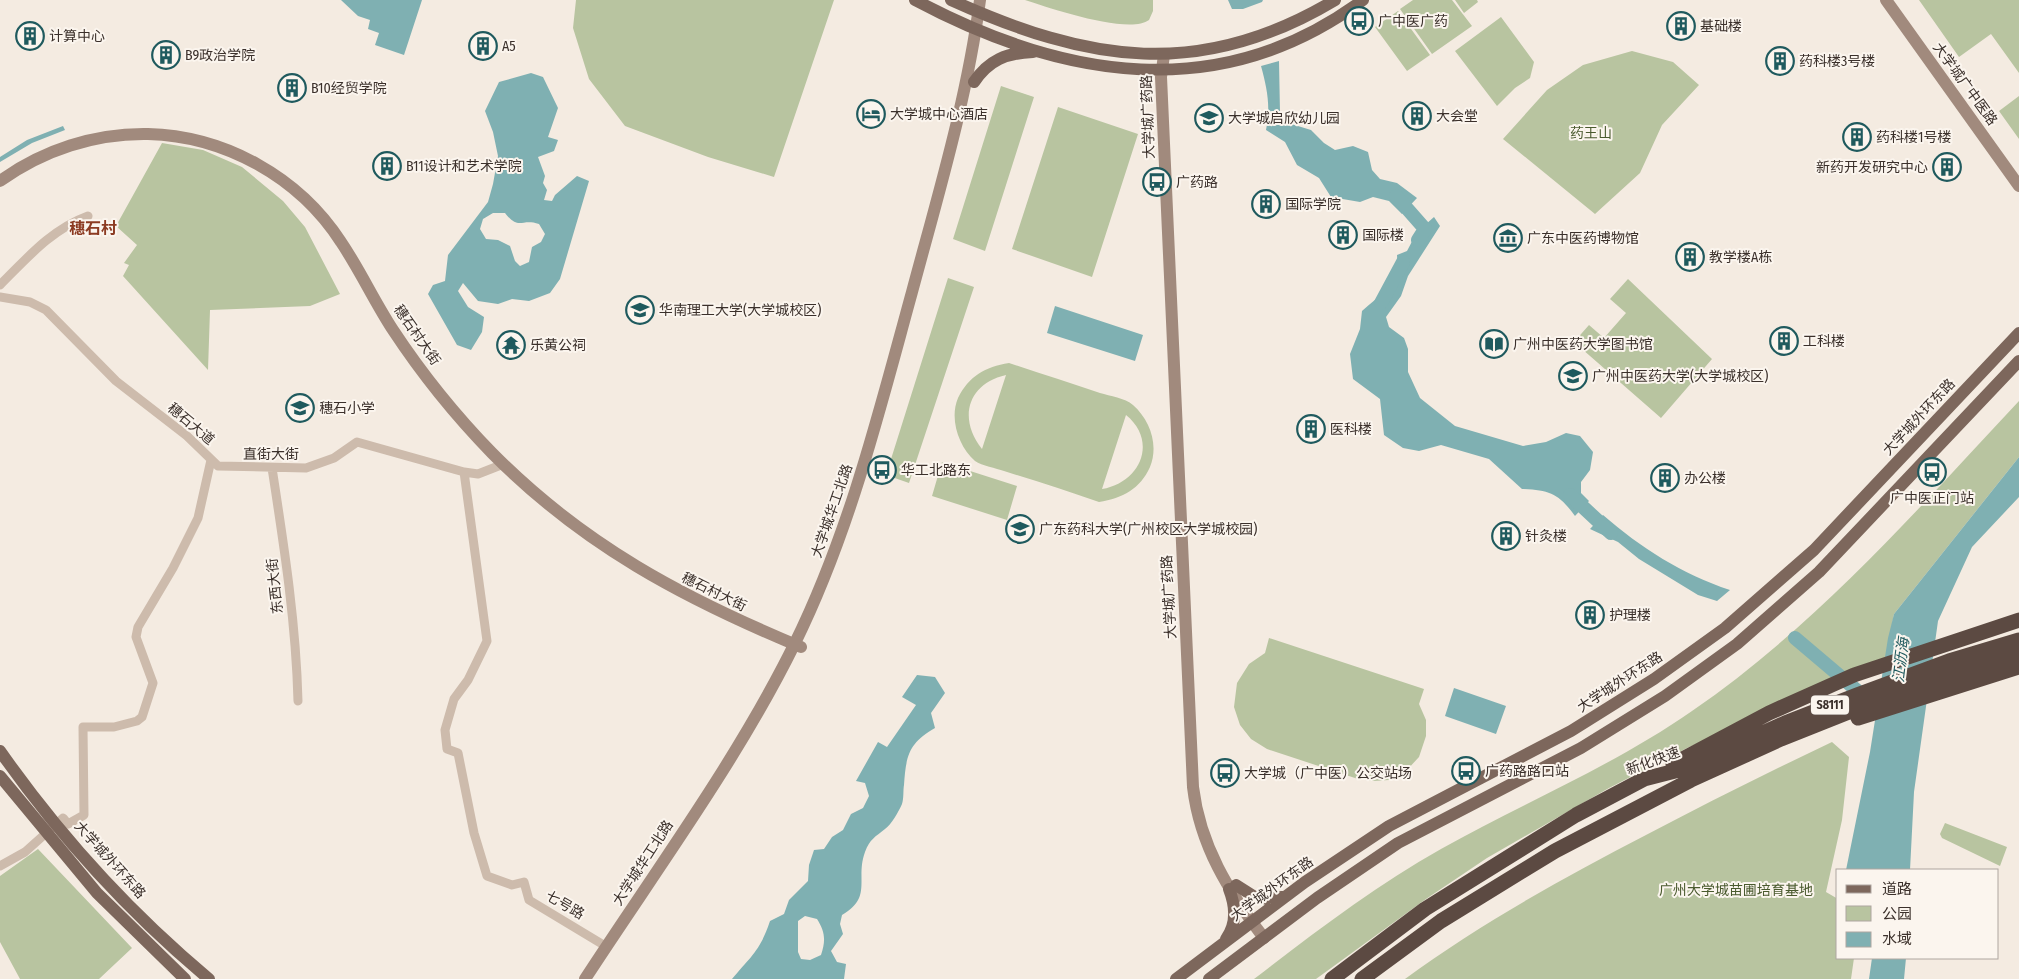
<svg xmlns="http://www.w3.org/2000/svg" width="2019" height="979" viewBox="0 0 2019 979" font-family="'Fira Sans Condensed','Noto Sans SC',sans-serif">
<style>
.green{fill:#b8c4a0;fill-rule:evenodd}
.water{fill:#7fb0b2;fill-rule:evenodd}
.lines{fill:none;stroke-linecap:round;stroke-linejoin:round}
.river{stroke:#7fb0b2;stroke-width:14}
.street{stroke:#cdbbac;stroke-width:9}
.secondary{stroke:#a18a7d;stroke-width:12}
.primary{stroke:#7d675c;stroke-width:12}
.highway{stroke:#5c4a42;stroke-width:15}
.primary-bridge{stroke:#7d675c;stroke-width:12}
.labels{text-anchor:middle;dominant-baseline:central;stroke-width:4;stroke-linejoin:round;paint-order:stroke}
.shield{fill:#fbf5ee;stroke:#756b66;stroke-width:1}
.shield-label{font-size:12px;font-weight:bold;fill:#3b302b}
.poi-label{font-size:14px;fill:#3b302b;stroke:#fbf5ee;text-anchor:start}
.street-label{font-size:14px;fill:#3b302b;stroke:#fbf5ee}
.park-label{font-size:14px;fill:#4a5a2e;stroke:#fbf5ee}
.water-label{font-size:15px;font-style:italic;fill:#1f5a5e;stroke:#fbf5ee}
.quarter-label{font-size:16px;font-weight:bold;fill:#8c3b22;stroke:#fbf5ee}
</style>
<rect width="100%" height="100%" fill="#f4ebe1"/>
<path class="green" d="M 576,0 L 834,0 L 774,177 L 708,157 L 625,126 L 589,79 L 573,28 Z
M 1025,0 L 1153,0 L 1153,11 L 1149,20 C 1129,35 1049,8 1025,0 Z
M 1413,0 L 1452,0 L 1472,26 L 1432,54 L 1400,9 Z
M 1455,0 L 1477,0 L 1478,2 L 1464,13 Z
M 1919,0 L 2019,0 L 2019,73 L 1991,34 L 1959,57 Z
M 1398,11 L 1430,55 L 1407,71 L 1375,27 Z
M 1501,17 L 1534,62 L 1530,78 L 1515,88 L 1497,106 L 1455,51 Z
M 1632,51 L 1673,62 L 1699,85 L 1662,125 L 1640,173 L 1595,214 L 1503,139 L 1547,90 L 1583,65 Z
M 1001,86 L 1034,97 L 985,251 L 953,239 Z
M 2019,96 L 2019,139 L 1999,111 Z
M 1058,107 L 1138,134 L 1092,277 L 1012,249 Z
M 162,143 L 203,150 L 242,167 L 283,201 L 305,227 L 340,294 L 310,306 L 210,310 L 208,370 L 123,276 L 129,265 L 124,263 L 137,245 L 116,226 Z
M 948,278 L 974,287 L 909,483 L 886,475 Z
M 1628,279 L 1712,359 L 1661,418 L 1574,342 L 1589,325 L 1604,338 L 1626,313 L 1610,299 Z
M 1009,363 C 1039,373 1070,383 1100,393 C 1110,396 1125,398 1133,405 C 1150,420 1159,445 1150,467 C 1140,489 1123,498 1099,502 C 1068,491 1036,481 1004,471 C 996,468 982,466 975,461 C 959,447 949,419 958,398 C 969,376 985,367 1009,363 ZM 1006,375 L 982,449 C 958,419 967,384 1006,375 ZM 1126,415 C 1158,441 1141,482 1102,489 Z
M 2019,401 L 2019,457 L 1894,614 L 1884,666 L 1689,747 L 1609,788 L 1487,858 L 1426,899 L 1316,979 L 1254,979 C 1314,933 1375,886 1441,849 C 1525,802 1613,766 1692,711 C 1817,625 1916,511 2019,401 Z
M 942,462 L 1017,486 L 1007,520 L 932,496 Z
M 1269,638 L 1424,689 L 1419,704 L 1426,720 L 1426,736 L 1419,757 L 1406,771 L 1389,780 L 1373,781 L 1358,779 L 1267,749 L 1251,739 L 1240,725 L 1234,707 L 1237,683 L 1249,664 L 1265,653 Z
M 1832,742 L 1849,757 L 1842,820 L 1826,892 L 1838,899 L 1838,958 L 1854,958 L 1851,979 L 1405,979 C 1480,924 1563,878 1646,835 C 1707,803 1769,772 1832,742 Z
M 1945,823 L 2007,847 L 2000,866 L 1942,838 L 1940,834 Z
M 38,849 L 132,948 L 99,979 L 20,979 L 0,942 L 0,876 Z"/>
<path class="water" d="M 341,0 L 422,0 L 404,55 L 375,45 L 379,33 L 368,29 L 370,20 L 358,16 Z
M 1228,0 L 1263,0 L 1262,2 L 1243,9 L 1232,9 Z
M 1279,61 L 1280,113 L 1288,123 L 1311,130 L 1324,143 L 1335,150 L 1353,146 L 1368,152 L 1372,170 L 1380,179 L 1397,183 L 1417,198 L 1402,214 L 1389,201 L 1373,197 L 1360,202 L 1331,197 L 1319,178 L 1297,165 L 1285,142 L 1266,130 C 1271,107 1267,88 1261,66 Z
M 531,73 L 543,77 L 558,108 L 548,137 L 558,140 L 554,151 L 538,157 L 545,176 L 543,183 L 547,190 L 544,200 L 552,201 L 555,195 L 577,176 L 589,181 L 560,279 L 550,293 L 529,301 L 512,299 L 498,304 L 478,301 L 463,283 L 458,291 L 468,307 L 484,317 L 482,332 L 471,350 L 457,345 L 428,294 L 433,285 L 445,281 L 448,255 L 488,202 L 493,184 L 498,156 L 493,132 L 485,111 L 499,82 ZM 493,213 L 505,213 C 519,231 521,218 539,224 L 545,234 L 541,242 L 532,247 L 529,262 L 520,266 L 515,261 L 510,246 L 498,240 L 486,239 L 480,229 L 483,219 Z
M 63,126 L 65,130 L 32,143 L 0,162 L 0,157 L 27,140 Z
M 1434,217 L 1440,226 L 1408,276 L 1401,296 L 1386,317 L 1389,327 L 1404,338 L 1408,349 L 1408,372 L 1420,398 L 1455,426 L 1523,446 L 1546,442 L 1566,433 L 1580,436 L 1593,452 L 1590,470 L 1581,482 L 1581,493 L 1589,501 L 1575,516 C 1559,494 1550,490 1522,489 L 1489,459 L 1441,445 L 1419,451 L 1403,448 L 1384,435 L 1380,399 L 1353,379 L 1350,354 L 1360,329 L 1362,311 C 1382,293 1399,285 1397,255 L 1407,251 L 1417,232 Z
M 1055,306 L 1143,335 L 1135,361 L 1047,333 Z
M 2019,457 L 2019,497 L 1972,547 L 1938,621 L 1914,792 L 1910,870 L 1846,870 L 1870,752 L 1888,638 L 1894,614 Z
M 1603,515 C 1641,548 1682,574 1730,590 L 1717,601 L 1698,595 L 1639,559 L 1618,542 L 1590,529 Z
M 917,675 L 935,677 L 945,693 L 931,713 L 935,728 C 909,743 906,755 904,785 C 903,790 904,798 902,804 C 899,811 891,825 885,829 C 875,837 870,839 865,852 C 855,879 873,897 842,915 L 840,924 L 843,934 L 831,951 L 837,962 L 846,964 L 844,979 L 732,979 C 751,956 760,951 770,921 L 784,914 L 789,900 L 808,881 L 809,865 L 814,850 L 824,849 L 832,837 L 843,830 L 851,814 L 863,808 L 869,796 L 865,783 L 856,781 L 878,742 L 887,747 L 916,705 L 902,697 ZM 805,916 L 817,919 C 825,932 826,940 821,955 L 810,960 L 801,959 L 798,952 L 798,921 Z
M 1454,688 L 1506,706 L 1496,734 L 1445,716 Z
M 1872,958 L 1906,958 L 1904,979 L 1869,979 Z"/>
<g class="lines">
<path class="river" d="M 1396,196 L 1425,229 L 1418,240
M 1381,303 L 1403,262
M 1570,495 L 1611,533
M 1795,638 L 1867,699"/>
<path class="street" d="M 0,285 C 27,258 52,229 88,216
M 0,297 L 30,302 L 46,310 L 116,381 L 187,436 L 218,466 L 306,468 L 334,458 L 357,442 L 464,472 L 487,641 L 468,680 L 454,699 L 445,730 L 447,749 L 458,753 L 474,833 L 487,876 L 512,885 L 524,882 L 529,900 L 602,944
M 272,468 C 284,546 296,622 298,701
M 464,472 L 478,474 L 501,465
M 0,866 L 25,852 L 63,818 L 68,824 L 84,815 L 83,727 L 114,727 L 137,721 L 142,717 L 153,683 L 136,637 L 138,627 L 173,568 L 198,518 L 211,460"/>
<path class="secondary" d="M 1886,0 L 2019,186
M 1164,55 L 1161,77 L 1193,787 C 1200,846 1229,892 1264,938
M 0,181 C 43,150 95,133 148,134 C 225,136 299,177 341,242 C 360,270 374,301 393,330 C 422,374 455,415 492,453 C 583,545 683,598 801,647
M 585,979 C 656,870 738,759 795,643 C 850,531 879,412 912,292 C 938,195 967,99 980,0"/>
<path class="primary" d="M 915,0 C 1063,79 1220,106 1363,0
M 951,0 C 1088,62 1200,81 1335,0
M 974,82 C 989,60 1006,53 1033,52
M 1236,885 L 1258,899 L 1282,897
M 1226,939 C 1237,924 1236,907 1229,889
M 1176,979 L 1305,882 L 1389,826 L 1571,731 L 1654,679 L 1725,628 L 1814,550 L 2019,333
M 1209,979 L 1317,898 L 1398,843 L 1581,748 L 1665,696 L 1737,644 L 1819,572 L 2019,361"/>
<path class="highway" d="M 1858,718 L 2019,667
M 1673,764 L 1769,713 L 1854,675 L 2019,620
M 1332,979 L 1425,909 L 1576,815 L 1644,779 L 1683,769 L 1785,723 L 1857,695 L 1949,661 L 2019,640
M 1362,979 L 1441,921 L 1555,851 L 1691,780 L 1781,739 L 1899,692 L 2019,654"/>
<path class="primary-bridge" d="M 0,751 C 59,835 130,913 209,979
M 0,776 L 97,893 L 185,979"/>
</g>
<defs>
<symbol id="bus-ring" viewBox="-11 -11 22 22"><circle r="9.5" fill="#fbf5ee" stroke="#1f5a5e" stroke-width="1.5"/><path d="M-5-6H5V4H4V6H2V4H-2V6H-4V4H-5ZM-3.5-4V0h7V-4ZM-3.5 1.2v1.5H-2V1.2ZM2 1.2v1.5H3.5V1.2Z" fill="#1f5a5e"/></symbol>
<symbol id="building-ring" viewBox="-11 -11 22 22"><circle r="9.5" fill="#fbf5ee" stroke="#1f5a5e" stroke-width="1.5"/><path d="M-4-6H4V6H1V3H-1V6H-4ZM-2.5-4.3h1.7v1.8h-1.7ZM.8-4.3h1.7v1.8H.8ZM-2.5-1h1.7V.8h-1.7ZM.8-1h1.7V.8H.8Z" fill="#1f5a5e"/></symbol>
<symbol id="hotel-ring" viewBox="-11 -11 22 22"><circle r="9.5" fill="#fbf5ee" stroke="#1f5a5e" stroke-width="1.5"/><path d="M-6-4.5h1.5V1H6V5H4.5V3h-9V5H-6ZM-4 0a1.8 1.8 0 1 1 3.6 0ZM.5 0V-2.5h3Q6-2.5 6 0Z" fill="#1f5a5e"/></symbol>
<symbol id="school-ring" viewBox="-11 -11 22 22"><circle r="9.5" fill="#fbf5ee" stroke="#1f5a5e" stroke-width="1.5"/><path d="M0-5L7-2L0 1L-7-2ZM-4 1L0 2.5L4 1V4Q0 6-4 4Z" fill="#1f5a5e"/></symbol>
<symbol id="museum-ring" viewBox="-11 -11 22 22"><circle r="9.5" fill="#fbf5ee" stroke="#1f5a5e" stroke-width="1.5"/><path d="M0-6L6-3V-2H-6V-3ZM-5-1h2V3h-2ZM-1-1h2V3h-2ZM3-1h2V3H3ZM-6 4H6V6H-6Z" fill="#1f5a5e"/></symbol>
<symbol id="university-ring" viewBox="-11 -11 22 22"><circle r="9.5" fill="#fbf5ee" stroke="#1f5a5e" stroke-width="1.5"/><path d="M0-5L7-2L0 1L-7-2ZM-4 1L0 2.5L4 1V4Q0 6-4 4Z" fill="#1f5a5e"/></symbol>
<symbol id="library-ring" viewBox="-11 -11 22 22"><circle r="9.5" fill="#fbf5ee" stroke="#1f5a5e" stroke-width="1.5"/><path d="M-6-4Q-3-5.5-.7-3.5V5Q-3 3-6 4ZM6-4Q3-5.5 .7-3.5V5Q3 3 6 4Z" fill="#1f5a5e"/></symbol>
<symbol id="temple-ring" viewBox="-11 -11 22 22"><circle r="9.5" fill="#fbf5ee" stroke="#1f5a5e" stroke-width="1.5"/><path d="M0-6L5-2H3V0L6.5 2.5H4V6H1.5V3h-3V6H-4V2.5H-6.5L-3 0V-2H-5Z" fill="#1f5a5e"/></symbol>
</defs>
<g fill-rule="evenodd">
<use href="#bus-ring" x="1343" y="5" width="32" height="32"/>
<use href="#building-ring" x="1665" y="10" width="32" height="32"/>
<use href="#building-ring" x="14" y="20" width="32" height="32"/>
<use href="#building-ring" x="467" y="30" width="32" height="32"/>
<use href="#building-ring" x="150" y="39" width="32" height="32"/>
<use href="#building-ring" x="1764" y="45" width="32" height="32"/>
<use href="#building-ring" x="276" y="72" width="32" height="32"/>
<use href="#hotel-ring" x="855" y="98" width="32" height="32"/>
<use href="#building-ring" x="1401" y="100" width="32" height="32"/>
<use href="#school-ring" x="1193" y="102" width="32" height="32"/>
<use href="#building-ring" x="1841" y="121" width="32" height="32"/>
<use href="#building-ring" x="371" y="150" width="32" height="32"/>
<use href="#building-ring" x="1931" y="151" width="32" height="32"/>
<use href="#bus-ring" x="1141" y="166" width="32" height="32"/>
<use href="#building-ring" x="1250" y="188" width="32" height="32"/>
<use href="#building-ring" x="1327" y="219" width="32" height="32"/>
<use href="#museum-ring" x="1492" y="222" width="32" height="32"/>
<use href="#building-ring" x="1674" y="241" width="32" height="32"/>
<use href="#university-ring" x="624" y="294" width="32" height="32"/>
<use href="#building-ring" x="1768" y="325" width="32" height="32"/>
<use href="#library-ring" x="1478" y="328" width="32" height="32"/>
<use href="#temple-ring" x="495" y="329" width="32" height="32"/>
<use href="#university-ring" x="1557" y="360" width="32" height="32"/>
<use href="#school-ring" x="284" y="392" width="32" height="32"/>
<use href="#building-ring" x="1295" y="413" width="32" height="32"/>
<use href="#bus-ring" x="866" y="454" width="32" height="32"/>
<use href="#bus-ring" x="1916" y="456" width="32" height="32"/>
<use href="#building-ring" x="1649" y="462" width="32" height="32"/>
<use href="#university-ring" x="1004" y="513" width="32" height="32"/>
<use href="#building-ring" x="1490" y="520" width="32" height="32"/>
<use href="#building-ring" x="1574" y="599" width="32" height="32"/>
<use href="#bus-ring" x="1450" y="755" width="32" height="32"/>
<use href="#bus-ring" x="1209" y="757" width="32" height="32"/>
</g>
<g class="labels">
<rect class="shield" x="1811" y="695.5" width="38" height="19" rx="4"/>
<g class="shield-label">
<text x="1830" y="705">S8111</text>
</g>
<g class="poi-label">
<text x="1378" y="21">广中医广药</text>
<text x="1700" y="26">基础楼</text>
<text x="49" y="36">计算中心</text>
<text x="502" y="46">A5</text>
<text x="185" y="55">B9政治学院</text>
<text x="1799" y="61">药科楼3号楼</text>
<text x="311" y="88">B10经贸学院</text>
<text x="890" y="114">大学城中心酒店</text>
<text x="1436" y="116">大会堂</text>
<text x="1228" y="118">大学城启欣幼儿园</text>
<text x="1876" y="137">药科楼1号楼</text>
<text x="406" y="166">B11设计和艺术学院</text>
<text x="1928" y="167" text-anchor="end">新药开发研究中心</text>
<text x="1176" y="182">广药路</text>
<text x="1285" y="204">国际学院</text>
<text x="1362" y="235">国际楼</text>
<text x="1527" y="238">广东中医药博物馆</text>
<text x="1709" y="257">教学楼A栋</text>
<text x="659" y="310">华南理工大学(大学城校区)</text>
<text x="1803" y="341">工科楼</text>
<text x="1513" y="344">广州中医药大学图书馆</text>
<text x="530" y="345">乐黄公祠</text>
<text x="1592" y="376">广州中医药大学(大学城校区)</text>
<text x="319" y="408">穗石小学</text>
<text x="1330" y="429">医科楼</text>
<text x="901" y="470">华工北路东</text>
<text x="1684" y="478">办公楼</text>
<text x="1932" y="498" text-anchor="middle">广中医正门站</text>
<text x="1039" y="529">广东药科大学(广州校区大学城校园)</text>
<text x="1525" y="536">针灸楼</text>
<text x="1609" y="615">护理楼</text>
<text x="1485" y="771">广药路路口站</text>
<text x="1244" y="773">大学城（广中医）公交站场</text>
</g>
<g class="street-label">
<text transform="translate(1965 84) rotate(54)">大学城广中医路</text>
<text transform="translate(1148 117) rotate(-92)">大学城广药路</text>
<text transform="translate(417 335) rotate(55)">穗石村大街</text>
<text transform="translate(1919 417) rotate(-47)">大学城外环东路</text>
<text transform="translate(191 424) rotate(40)">穗石大道</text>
<text x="271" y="454">直街大街</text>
<text transform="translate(832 511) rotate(-71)">大学城华工北路</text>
<text transform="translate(275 586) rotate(-96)">东西大街</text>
<text transform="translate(714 592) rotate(26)">穗石村大街</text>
<text transform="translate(1169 597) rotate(-93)">大学城广药路</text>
<text transform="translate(1620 682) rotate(-33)">大学城外环东路</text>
<text transform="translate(1653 761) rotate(-20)">新化快速</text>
<text transform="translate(110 860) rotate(48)">大学城外环东路</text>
<text transform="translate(643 863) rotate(-57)">大学城华工北路</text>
<text transform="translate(1272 889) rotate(-36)">大学城外环东路</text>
<text transform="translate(565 905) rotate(30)">七号路</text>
</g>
<g class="park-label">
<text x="1591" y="133">药王山</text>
<text x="1736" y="890">广州大学城苗圃培育基地</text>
</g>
<g class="water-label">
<text transform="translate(1901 660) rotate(-83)">江沥海</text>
</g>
<g class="quarter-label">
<text x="93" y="228">穗石村</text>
</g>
</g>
<rect x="1836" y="869" width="162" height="90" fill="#fbf5ee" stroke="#aea6a0"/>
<rect x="1846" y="885" width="25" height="8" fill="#7d675c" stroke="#aea6a0"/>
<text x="1882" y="894" font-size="15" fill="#3b302b">道路</text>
<rect x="1846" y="906" width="25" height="15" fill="#b8c4a0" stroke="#aea6a0"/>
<text x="1882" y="919" font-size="15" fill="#3b302b">公园</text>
<rect x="1846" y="932" width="25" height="15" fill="#7fb0b2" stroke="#aea6a0"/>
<text x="1882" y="944" font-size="15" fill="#3b302b">水域</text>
</svg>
